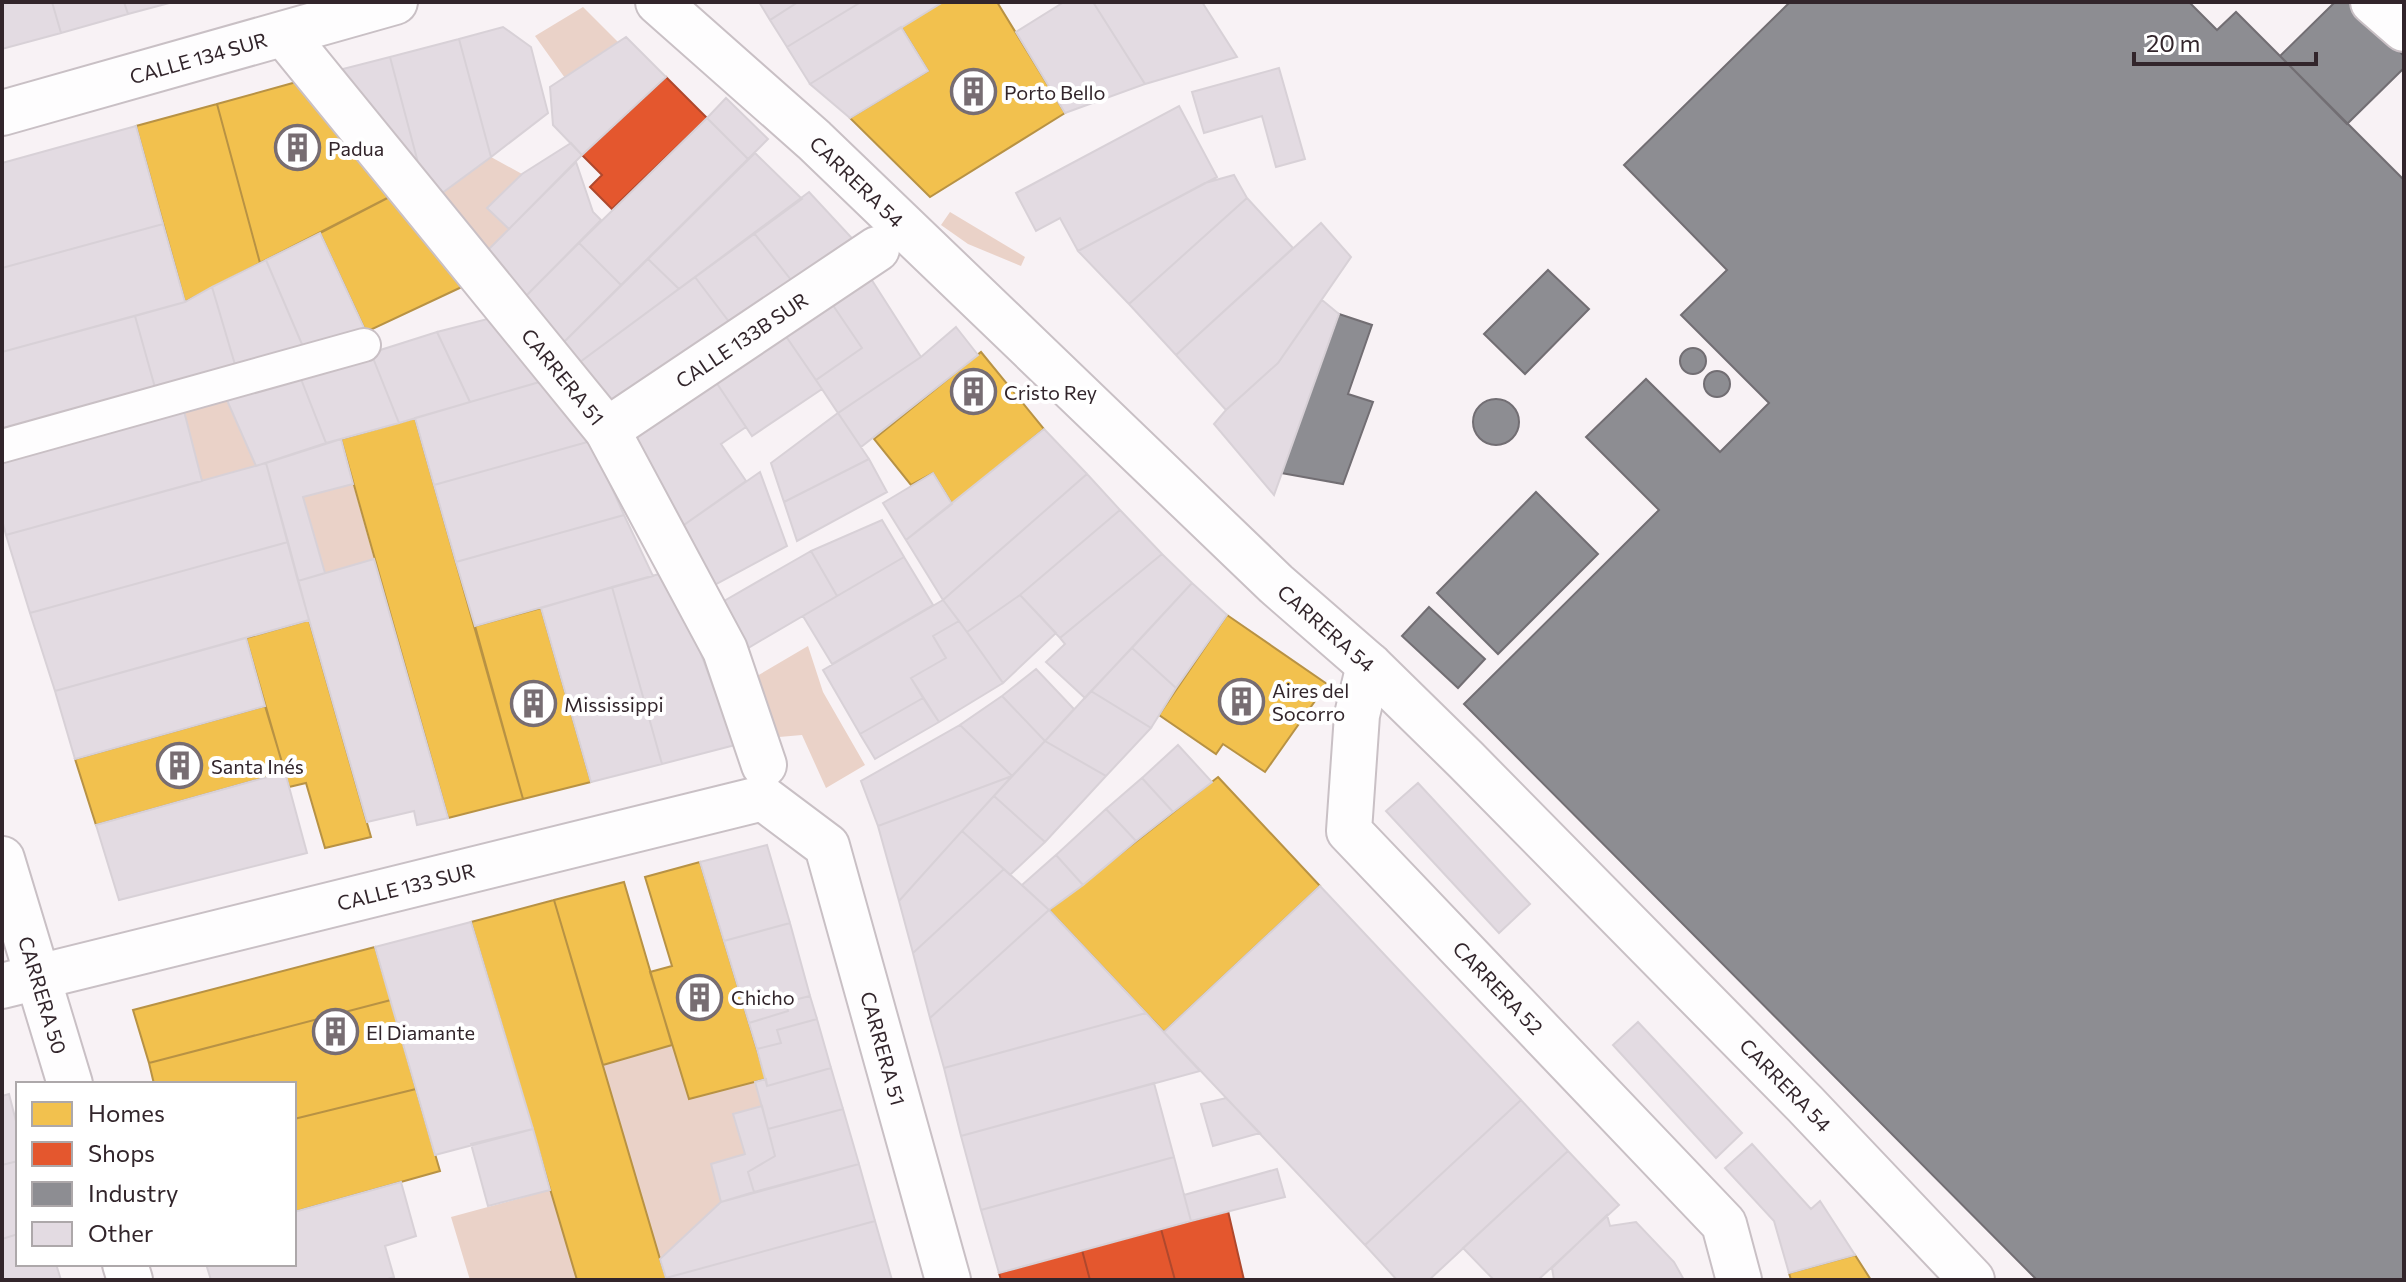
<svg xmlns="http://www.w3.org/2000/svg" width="2406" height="1282" viewBox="0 0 2406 1282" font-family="Commissioner,sans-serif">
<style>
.green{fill:#ead2c8}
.homes{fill:#f2c14e;stroke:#b89244;stroke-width:2}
.shops{fill:#e4572e;stroke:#af482d;stroke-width:2}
.industry{fill:#8d8d92;stroke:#726e73;stroke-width:2}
.building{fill:#e3dbe2;stroke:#d8d1d7;stroke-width:2}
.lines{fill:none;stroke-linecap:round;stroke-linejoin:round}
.service-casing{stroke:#c9c0c5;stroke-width:36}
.pedestrian-casing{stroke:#c9c0c5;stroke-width:48}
.minor-casing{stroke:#c9c0c5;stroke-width:48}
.secondary-casing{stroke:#c9c0c5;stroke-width:48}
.service{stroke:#fefdfe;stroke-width:32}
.pedestrian{stroke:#fefdfe;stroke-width:44}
.minor{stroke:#fefdfe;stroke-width:44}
.secondary{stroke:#fefdfe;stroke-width:44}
.labels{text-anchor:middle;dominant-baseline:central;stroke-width:8;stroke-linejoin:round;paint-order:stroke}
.street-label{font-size:20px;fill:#32252b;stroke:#fff}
.poi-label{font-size:20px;fill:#32252b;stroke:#fff;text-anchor:start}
</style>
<rect width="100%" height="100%" fill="#f8f2f5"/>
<path class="green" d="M 583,7 L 618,42 L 565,78 L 535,36 Z
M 491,157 L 522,174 L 488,208 L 509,229 L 481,257 L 434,199 Z
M 950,212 L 1025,257 L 1021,266 L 968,244 L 941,225 Z
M 226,398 L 256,466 L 202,481 L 184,411 Z
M 353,484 L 374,559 L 325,573 L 303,497 Z
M 808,646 L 823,692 L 865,765 L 826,788 L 802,735 L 779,737 L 757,676 Z
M 672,1045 L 689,1099 L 755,1082 L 762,1106 L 734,1114 L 745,1154 L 711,1164 L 721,1202 L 660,1259 L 603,1065 Z
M 550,1190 L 577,1280 L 470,1280 L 451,1217 Z"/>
<path class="homes" d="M 942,2 L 997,2 L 1065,113 L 930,197 L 850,118 L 928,71 L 901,27 Z
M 311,78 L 401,191 L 260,263 L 217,104 Z
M 217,104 L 260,263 L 185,302 L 136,126 Z
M 401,191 L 466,285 L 366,332 L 320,233 Z
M 981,352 L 1044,429 L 952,504 L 933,473 L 911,485 L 874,439 Z
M 415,418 L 523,799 L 448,818 L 341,439 Z
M 541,608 L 591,782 L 523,799 L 475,626 Z
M 1227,615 L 1327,684 L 1265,772 L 1223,744 L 1216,754 L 1159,715 Z
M 309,620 L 371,837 L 325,848 L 306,783 L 289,787 L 246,638 Z
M 265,706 L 285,772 L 96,825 L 75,759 Z
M 1218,777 L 1320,886 L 1164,1032 L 1049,910 Z
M 700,862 L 766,1079 L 689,1099 L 650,972 L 672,966 L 645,877 Z
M 624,882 L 672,1045 L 603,1065 L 554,900 Z
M 554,900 L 660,1259 L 667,1280 L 577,1280 L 471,922 Z
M 375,947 L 391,1000 L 149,1063 L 133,1010 Z
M 391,1000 L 416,1089 L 294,1119 L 294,1084 L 154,1084 L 149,1063 Z
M 416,1089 L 440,1171 L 294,1212 L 294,1119 Z
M 1855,1255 L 1871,1280 L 1791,1280 L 1789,1273 Z"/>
<path class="shops" d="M 666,77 L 707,118 L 612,209 L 590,187 L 602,175 L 582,155 Z
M 1228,1211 L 1244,1280 L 1175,1280 L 1161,1229 Z
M 1161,1229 L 1175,1280 L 1090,1280 L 1082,1250 Z
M 1082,1250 L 1090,1280 L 1001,1280 L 999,1273 Z"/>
<path class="industry" d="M 1790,2 L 2189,2 L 2217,30 L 2236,12 L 2404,180 L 2404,1280 L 2037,1280 L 1464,704 L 1659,510 L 1586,437 L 1646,379 L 1720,452 L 1769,403 L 1681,315 L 1727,270 L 1624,165 Z
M 2335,2 L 2351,2 L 2404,56 L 2404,68 L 2347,124 L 2280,56 Z
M 1548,270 L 1589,309 L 1525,374 L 1484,334 Z
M 1339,314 L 1372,325 L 1348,394 L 1373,402 L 1343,484 L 1281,473 Z
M1680 361a13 13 0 1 1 26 0a13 13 0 1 1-26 0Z
M1704 384a13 13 0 1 1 26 0a13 13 0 1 1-26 0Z
M1473 422a23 23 0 1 1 46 0a23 23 0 1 1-46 0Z
M 1536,492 L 1598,554 L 1498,654 L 1437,593 Z
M 1429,607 L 1485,659 L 1458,688 L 1402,636 Z"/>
<path class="building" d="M 2,2 L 52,2 L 61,33 L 2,49 Z
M 52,2 L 124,2 L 128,14 L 61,33 Z
M 124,2 L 173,2 L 128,14 Z
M 759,2 L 798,2 L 770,20 Z
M 798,2 L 861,2 L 787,47 L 770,20 Z
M 861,2 L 943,2 L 810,84 L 787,47 Z
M 1064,2 L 1093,2 L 1145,84 L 1065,113 L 1016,32 Z
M 1093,2 L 1202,2 L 1237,57 L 1145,84 Z
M 503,27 L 531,47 L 548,113 L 491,157 L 459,39 Z
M 901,27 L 928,71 L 850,118 L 810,84 Z
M 626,37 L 666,77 L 582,155 L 553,125 L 550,87 Z
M 459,39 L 491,157 L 434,199 L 421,174 L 390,57 Z
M 390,57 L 421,174 L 331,72 Z
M 1279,68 L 1305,159 L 1276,167 L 1262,116 L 1204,133 L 1192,92 Z
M 726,98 L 768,139 L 748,159 L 707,118 Z
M 1179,106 L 1217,177 L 1078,251 L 1060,218 L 1036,231 L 1016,193 Z
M 707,118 L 748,159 L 621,285 L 579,243 Z
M 136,126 L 163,224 L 2,268 L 2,163 Z
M 571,143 L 582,155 L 509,229 L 487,208 L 522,174 Z
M 755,153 L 802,199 L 679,289 L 648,259 Z
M 576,162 L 593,212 L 601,220 L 519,303 L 481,257 Z
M 1234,175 L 1247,198 L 1129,304 L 1078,251 L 1205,183 Z
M 809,192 L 862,249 L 799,290 L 754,233 Z
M 1247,198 L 1293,248 L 1176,355 L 1129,304 Z
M 1321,223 L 1351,257 L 1278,363 L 1226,410 L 1176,355 Z
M 163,224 L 185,302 L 2,352 L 2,268 Z
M 320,233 L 366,332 L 304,349 L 266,260 Z
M 754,233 L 799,290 L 736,331 L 695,277 Z
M 579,243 L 621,285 L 556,350 L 519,303 Z
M 648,259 L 679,289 L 572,368 L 556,350 Z
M 266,260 L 304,349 L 236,368 L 212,287 Z
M 866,271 L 921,357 L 838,413 L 816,380 L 862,348 L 828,298 Z
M 695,277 L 736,331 L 610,416 L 572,368 Z
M 212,287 L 236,368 L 156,391 L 135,316 L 185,302 Z
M 828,298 L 862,348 L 816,380 L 781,329 Z
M 1322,300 L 1339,314 L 1274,495 L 1214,424 L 1226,410 L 1278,363 Z
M 135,316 L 156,391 L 2,433 L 2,352 Z
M 495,317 L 550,379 L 470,402 L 437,332 Z
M 956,327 L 978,355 L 861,447 L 838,413 L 921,357 Z
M 781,329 L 822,389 L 752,436 L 712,376 Z
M 437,332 L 470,402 L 399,423 L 371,353 Z
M 371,353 L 399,423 L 326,443 L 299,374 Z
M 299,374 L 326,443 L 256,466 L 226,398 Z
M 712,376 L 746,427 L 721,444 L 746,481 L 681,527 L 620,438 Z
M 550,379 L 591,441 L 434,485 L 415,418 Z
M 184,411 L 202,481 L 6,535 L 2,520 L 2,461 Z
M 838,413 L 869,459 L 784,502 L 771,463 Z
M 1044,429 L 1087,474 L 943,600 L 906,540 Z
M 341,439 L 353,484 L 303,497 L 325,573 L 298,581 L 266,463 Z
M 591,441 L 624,515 L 456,562 L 434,485 Z
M 869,459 L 887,492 L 797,541 L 784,502 Z
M 266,463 L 288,542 L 30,613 L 6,535 Z
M 760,472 L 787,546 L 711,587 L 681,527 Z
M 933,473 L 952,504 L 906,540 L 883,503 Z
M 1087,474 L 1120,510 L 1020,595 L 967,632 L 943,600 Z
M 1120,510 L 1162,554 L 1060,638 L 1020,595 Z
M 624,515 L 653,576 L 475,626 L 456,562 Z
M 882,520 L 904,557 L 837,596 L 811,551 Z
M 288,542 L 309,620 L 55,691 L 30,613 Z
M 811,551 L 837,596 L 743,651 L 717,605 Z
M 1162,554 L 1192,583 L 1085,698 L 1046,662 L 1065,644 L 1060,638 Z
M 904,557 L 933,605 L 832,664 L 803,616 Z
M 374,559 L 448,818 L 417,825 L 414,811 L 367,822 L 298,581 Z
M 670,571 L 735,745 L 662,764 L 612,587 Z
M 1192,583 L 1227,615 L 1176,688 L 1132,648 Z
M 612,587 L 662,764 L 591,782 L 541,608 Z
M 1020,595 L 1056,633 L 1003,683 L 967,632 Z
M 943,600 L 959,621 L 933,636 L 946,658 L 911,678 L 923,698 L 860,734 L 823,670 Z
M 959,621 L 1003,683 L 939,722 L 911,678 L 946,658 L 933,636 Z
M 246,638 L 265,706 L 75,759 L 55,691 Z
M 1132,648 L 1176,688 L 1151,728 L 1091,691 Z
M 1036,669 L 1074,709 L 1045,741 L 1002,696 Z
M 1091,691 L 1151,728 L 1106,776 L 1045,741 Z
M 1002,696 L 1045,741 L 1012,776 L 960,725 Z
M 923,698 L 939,722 L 875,759 L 860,734 Z
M 960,725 L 1012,776 L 878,826 L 861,781 Z
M 1045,741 L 1106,776 L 1045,842 L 994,796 Z
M 1178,745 L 1212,782 L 1173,812 L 1142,778 Z
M 285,772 L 307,853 L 119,900 L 96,825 Z
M 1012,776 L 962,831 L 899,901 L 878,826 Z
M 1142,778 L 1173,812 L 1136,841 L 1106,809 Z
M 1418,783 L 1530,904 L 1499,933 L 1386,811 Z
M 994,796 L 1045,842 L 1010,875 L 962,831 Z
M 1106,809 L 1136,841 L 1083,885 L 1056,855 Z
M 962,831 L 1004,869 L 913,953 L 899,901 Z
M 767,845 L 790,923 L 724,941 L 700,862 Z
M 1056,855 L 1083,885 L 1049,910 L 1022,885 Z
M 1004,869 L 1049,910 L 930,1018 L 913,953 Z
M 1320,886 L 1521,1100 L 1365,1245 L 1164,1032 Z
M 1049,910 L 1146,1013 L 944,1068 L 930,1018 Z
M 471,922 L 533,1129 L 435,1155 L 375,947 Z
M 790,923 L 810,996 L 786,1002 L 788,1011 L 749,1023 L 724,941 Z
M 810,996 L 817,1019 L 777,1030 L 781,1043 L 757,1049 L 749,1023 L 788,1011 L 786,1002 Z
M 1146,1013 L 1200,1071 L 961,1136 L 944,1068 Z
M 817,1019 L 831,1068 L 767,1086 L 757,1049 L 781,1043 L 777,1030 Z
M 1638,1022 L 1742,1133 L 1716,1158 L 1613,1045 Z
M 831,1068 L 843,1109 L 768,1129 L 755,1082 L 766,1079 L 767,1086 Z
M 1154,1083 L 1174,1157 L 981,1210 L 961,1136 Z
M 9,1094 L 18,1129 L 18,1161 L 2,1165 L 2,1096 Z
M 1226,1098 L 1260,1133 L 1213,1146 L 1201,1104 Z
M 1521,1100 L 1568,1151 L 1429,1280 L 1397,1280 L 1365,1245 Z
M 762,1106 L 775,1156 L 748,1172 L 754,1192 L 721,1202 L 711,1164 L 745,1154 L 733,1114 Z
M 843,1109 L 859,1164 L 754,1192 L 748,1172 L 775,1156 L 768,1129 Z
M 533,1129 L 550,1190 L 488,1206 L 471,1144 Z
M 1752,1144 L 1811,1209 L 1820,1201 L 1855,1255 L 1789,1273 L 1774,1221 L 1725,1168 Z
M 1568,1151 L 1619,1205 L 1538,1280 L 1494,1280 L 1463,1248 Z
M 1174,1157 L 1191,1221 L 999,1273 L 981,1210 Z
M 18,1161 L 18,1234 L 2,1239 L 2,1165 Z
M 859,1164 L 875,1221 L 666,1278 L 660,1259 L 721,1202 Z
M 1277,1169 L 1285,1197 L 1191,1221 L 1184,1195 Z
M 401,1182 L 416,1236 L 385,1246 L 394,1277 L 385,1280 L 211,1280 L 206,1264 L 294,1264 L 294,1212 Z
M 1607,1215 L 1610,1226 L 1636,1222 L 1674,1262 L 1684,1280 L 1554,1280 L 1552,1268 Z
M 875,1221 L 892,1280 L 667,1280 L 666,1278 Z
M 18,1234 L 18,1264 L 56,1264 L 61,1280 L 2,1280 L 2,1239 Z"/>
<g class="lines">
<defs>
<path id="service" d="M 2,446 L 364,345"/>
<g id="pedestrian">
<path id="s1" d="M 284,34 L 607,430 L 725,650 L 764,765"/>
<path id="s2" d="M 607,430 L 877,249"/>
</g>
<g id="minor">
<path id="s3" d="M 658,2 L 814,140 L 1276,584 L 1369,665 L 1466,760 L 1805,1104 L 1972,1280"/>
<path d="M 2373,2 L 2404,29"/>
<path id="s4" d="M 2,113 L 395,2"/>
<path id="s5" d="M 1369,665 L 1357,715 L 1349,831 L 1724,1224 L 1739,1280"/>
<path id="s6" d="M 2,986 L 763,798 L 827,846 L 948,1280"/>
</g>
<g id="secondary">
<path id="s7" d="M 2,859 L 70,1084"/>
<path d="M 125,1264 L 130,1280"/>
</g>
</defs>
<use href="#service" class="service-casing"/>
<use href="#pedestrian" class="pedestrian-casing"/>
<use href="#minor" class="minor-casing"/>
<use href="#secondary" class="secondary-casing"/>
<use href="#service" class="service"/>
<use href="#pedestrian" class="pedestrian"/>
<use href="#minor" class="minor"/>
<use href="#secondary" class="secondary"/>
</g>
<defs>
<symbol id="building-ring" viewBox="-11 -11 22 22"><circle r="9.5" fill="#fff" stroke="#776d72" stroke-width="1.5"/><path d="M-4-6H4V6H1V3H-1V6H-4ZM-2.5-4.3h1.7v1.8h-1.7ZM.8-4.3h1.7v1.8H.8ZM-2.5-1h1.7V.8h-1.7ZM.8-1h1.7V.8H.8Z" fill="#776d72"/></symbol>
</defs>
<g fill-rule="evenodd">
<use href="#building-ring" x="948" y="66" width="51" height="51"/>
<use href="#building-ring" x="272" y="122" width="51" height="51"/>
<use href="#building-ring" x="948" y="366" width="51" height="51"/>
<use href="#building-ring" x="1216" y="676" width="51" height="51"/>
<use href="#building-ring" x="508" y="678" width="51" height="51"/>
<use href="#building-ring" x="154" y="740" width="51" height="51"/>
<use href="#building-ring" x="674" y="972" width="51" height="51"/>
<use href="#building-ring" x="310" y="1006" width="51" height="51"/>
</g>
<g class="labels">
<g class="street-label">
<text stroke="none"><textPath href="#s4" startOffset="204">CALLE 134 SUR</textPath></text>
<text stroke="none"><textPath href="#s3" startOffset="268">CARRERA 54</textPath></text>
<text stroke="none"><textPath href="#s2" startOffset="162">CALLE 133B SUR</textPath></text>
<text stroke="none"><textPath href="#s1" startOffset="442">CARRERA 51</textPath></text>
<text stroke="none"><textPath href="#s3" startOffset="916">CARRERA 54</textPath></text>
<text stroke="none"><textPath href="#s6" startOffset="416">CALLE 133 SUR</textPath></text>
<text stroke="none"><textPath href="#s5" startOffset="384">CARRERA 52</textPath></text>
<text stroke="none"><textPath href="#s7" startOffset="142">CARRERA 50</textPath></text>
<text stroke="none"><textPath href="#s6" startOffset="1074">CARRERA 51</textPath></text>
<text stroke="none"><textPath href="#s3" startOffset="1564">CARRERA 54</textPath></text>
</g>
<g class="poi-label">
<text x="1004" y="92">Porto Bello</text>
<text x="328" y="148">Padua</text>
<text x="1004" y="392">Cristo Rey</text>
<text x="1272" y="690">Aires del<tspan x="1272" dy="23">Socorro</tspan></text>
<text x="564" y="704">Mississippi</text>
<text x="211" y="766">Santa Inés</text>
<text x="731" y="997">Chicho</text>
<text x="366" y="1032">El Diamante</text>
</g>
</g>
<rect width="2406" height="1282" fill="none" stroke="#32252b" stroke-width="8"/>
<rect x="16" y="1082" width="280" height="184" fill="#ffffff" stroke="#ada8aa" stroke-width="2"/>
<rect x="32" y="1102" width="40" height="24" fill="#f2c14e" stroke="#ada8aa" stroke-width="2"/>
<text x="88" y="1122" font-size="24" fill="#32252b">Homes</text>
<rect x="32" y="1142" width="40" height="24" fill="#e4572e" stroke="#ada8aa" stroke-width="2"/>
<text x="88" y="1162" font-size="24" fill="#32252b">Shops</text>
<rect x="32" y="1182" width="40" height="24" fill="#8d8d92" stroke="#ada8aa" stroke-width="2"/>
<text x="88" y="1202" font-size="24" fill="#32252b">Industry</text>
<rect x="32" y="1222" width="40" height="24" fill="#e3dbe2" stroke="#ada8aa" stroke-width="2"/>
<text x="88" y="1242" font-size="24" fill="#32252b">Other</text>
<path d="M2134 52v12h182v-12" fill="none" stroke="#32252b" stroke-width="4"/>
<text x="2146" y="52" font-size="24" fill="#32252b" stroke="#ffffff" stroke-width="6" paint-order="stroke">20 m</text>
</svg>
